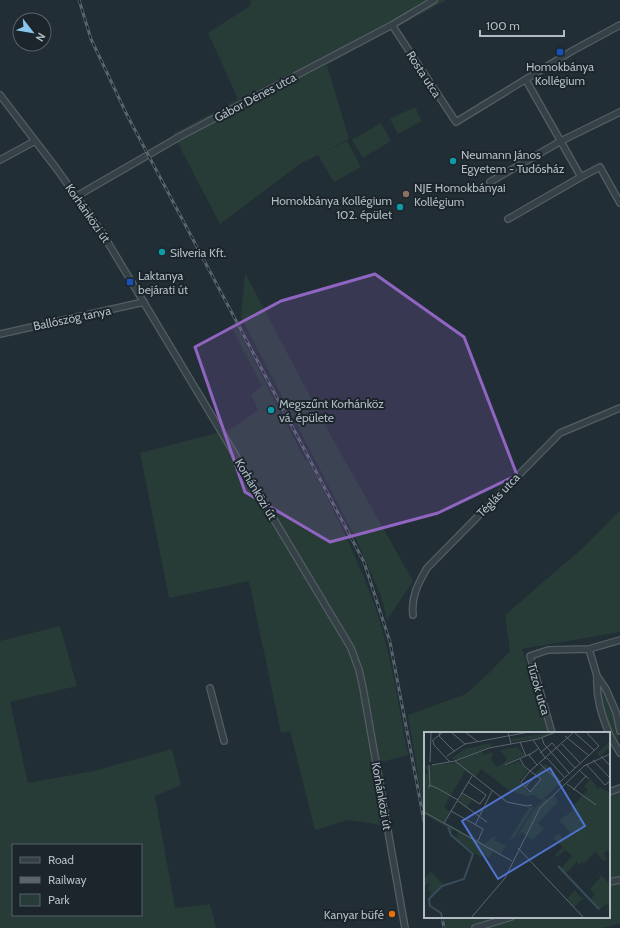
<svg xmlns="http://www.w3.org/2000/svg" width="620" height="928" viewBox="0 0 620 928" font-family="Cabin,sans-serif">
<style>
.green{fill:#273b37;fill-rule:evenodd}
.lines{fill:none;stroke-linecap:round;stroke-linejoin:round}
.minor-casing{stroke:#535e64;stroke-width:8}
.minor{stroke:#354047;stroke-width:5.5}
.rail-casing{stroke:#58656d;stroke-width:3}
.rail{stroke:#1b252b;stroke-width:1.5;stroke-dasharray:4.5;stroke-linecap:butt}
.marked{fill:#9065c1;fill-opacity:0.2;stroke:#9065c1;stroke-width:3;stroke-linejoin:round}
.transit-dot{fill:#1a4fb4;stroke:#1b252b;stroke-width:1.5}
.culture-dot{fill:#0f9aa8;stroke:#1b252b;stroke-width:1.5}
.education-dot{fill:#8d6e63;stroke:#1b252b;stroke-width:1.5}
.food-dot{fill:#e8710a;stroke:#1b252b;stroke-width:1.5}
.labels{text-anchor:middle;dominant-baseline:central;stroke-width:4;stroke-linejoin:round;paint-order:stroke}
.poi-label{font-size:12px;fill:#b0bbc3;stroke:#1b252b;text-anchor:start}
.street-label{font-size:12px;fill:#b0bbc3;stroke:#1b252b}
.inset-river{fill:none;stroke:#374d5b;stroke-width:2}
.inset-road{fill:none;stroke:#5b666e;stroke-width:1}
.view{fill:#5074d1;fill-opacity:0.15;stroke:#5074d1;stroke-width:2}
.inset-edge{fill:none;stroke:#b0bbc3;stroke-width:2}
</style>
<rect width="100%" height="100%" fill="#222e36"/>
<path class="green" d="M 251,0 L 447,0 L 327,65 L 349,139 L 324,152 L 347,141 L 361,167 L 334,182 L 318,155 L 300,164 L 220,224 L 173,134 L 238,99 L 208,33 L 250,6 Z
M 415,107 L 422,121 L 398,134 L 390,119 Z
M 381,123 L 391,141 L 363,158 L 352,140 Z
M 245,273 L 330,434 L 413,581 L 387,620 L 381,596 L 357,541 L 241,317 Z
M 235,323 L 305,460 L 309,462 C 334,511 359,560 377,612 C 392,658 399,708 408,755 L 381,762 L 393,831 L 375,824 L 348,820 L 315,830 L 290,731 L 281,733 L 249,581 L 169,598 L 140,453 L 229,430 L 258,410 L 251,394 L 262,386 L 231,326 Z
M 620,510 L 620,632 L 522,649 L 550,733 L 425,733 L 425,818 L 408,715 L 466,694 L 489,673 L 510,651 L 505,615 L 584,547 Z
M 60,626 L 77,686 L 10,702 L 28,783 L 94,771 L 172,749 L 181,785 L 155,796 L 175,908 L 210,904 L 216,928 L 0,928 L 0,641 ZM 13,845 L 141,845 L 141,915 L 13,915 Z
M 600,687 C 610,692 620,732 618,743 L 616,742 L 603,711 Z
M 620,786 L 620,924 L 601,928 L 446,928 L 444,917 L 609,917 L 609,790 Z"/>
<g class="lines">
<defs>
<path id="minor" d="M 392,25 L 456,122 L 572,51 L 620,25
M 526,80 L 581,177 L 600,167 L 620,203
M 0,95 L 56,168 L 101,231 L 351,648 L 359,670 L 363,688 L 405,928
M 0,160 L 35,141
M 490,182 L 561,141 L 620,112
M 77,196 L 179,137 L 392,25 L 434,0
M 508,219 L 581,177
M 0,334 L 144,302
M 413,615 C 411,596 418,584 427,568 L 560,433 L 620,408
M 589,649 L 597,676 L 606,689 L 616,712 L 620,731
M 597,676 C 596,697 601,714 609,733
M 210,688 L 224,741
M 552,733 L 530,656 L 548,650 L 589,649 L 620,640
M 609,734 L 620,753
M 609,792 L 620,788
M 609,882 L 620,880
M 475,928 L 511,917"/>
</defs>
<use href="#minor" class="minor-casing"/>
<use href="#minor" class="minor"/>
<defs>
<path id="rail" d="M 79,0 L 91,39 L 127,115 L 364,562 L 390,642 L 425,826
M 442,917 L 444,928"/>
</defs>
<use href="#rail" class="rail-casing"/>
<use href="#rail" class="rail"/>
</g>
<path class="marked" d="M 375,274 L 464,337 L 517,475 L 438,513 L 330,542 L 245,492 L 195,347 L 281,301 Z"/>
<g class="transit-dot">
<rect x="556" y="48" width="8" height="8" rx="2"/>
<rect x="126" y="278" width="8" height="8" rx="2"/>
</g>
<g class="culture-dot">
<circle cx="453" cy="161" r="4"/>
<circle cx="400" cy="207" r="4"/>
<circle cx="162" cy="252" r="4"/>
<circle cx="271" cy="410" r="4"/>
</g>
<circle class="education-dot" cx="406" cy="194" r="4"/>
<circle class="food-dot" cx="392" cy="914" r="4"/>
<g class="labels">
<g class="poi-label">
<text x="560" y="66" text-anchor="middle">Homokbánya<tspan x="560" dy="14">Kollégium</tspan></text>
<text x="461" y="154">Neumann János<tspan x="461" dy="14">Egyetem - Tudósház</tspan></text>
<text x="414" y="187">NJE Homokbányai<tspan x="414" dy="14">Kollégium</tspan></text>
<text x="392" y="200" text-anchor="end">Homokbánya Kollégium<tspan x="392" dy="14">102. épület</tspan></text>
<text x="170" y="252">Silveria Kft.</text>
<text x="138" y="275">Laktanya<tspan x="138" dy="14">bejárati út</tspan></text>
<text x="279" y="403">Megszűnt Korhánköz<tspan x="279" dy="14">vá. épülete</tspan></text>
<text x="384" y="914" text-anchor="end">Kanyar büfé</text>
</g>
<g class="street-label">
<text transform="translate(424 74) rotate(57)">Rosta utca</text>
<text transform="translate(255 97) rotate(-28)">Gábor Dénes utca</text>
<text transform="translate(88 213) rotate(55)">Korhánközi út</text>
<text transform="translate(72 318) rotate(-12)">Ballószög tanya</text>
<text transform="translate(256 489) rotate(59)">Korhánközi út</text>
<text transform="translate(498 495) rotate(-46)">Téglás utca</text>
<text transform="translate(539 689) rotate(74)">Túzok utca</text>
<text transform="translate(382 796) rotate(80)">Korhánközi út</text>
</g>
</g>
<g transform="translate(424 732)">
<rect width="186" height="186" fill="#222e36"/>
<path d="M 130,0 L 117,6 L 87,10 L 87,7 ZM 186,9 L 186,18 L 181,17 L 182,20 L 175,24 L 173,21 ZM 67,11 L 68,14 L 36,27 L 30,28 L 28,26 L 40,17 ZM 93,15 L 101,23 L 82,32 L 83,34 L 95,29 L 104,39 L 95,49 L 105,61 L 117,47 L 110,42 L 122,32 L 137,48 L 137,51 L 118,68 L 109,63 L 103,64 L 86,59 L 57,37 L 51,46 L 41,39 L 20,75 L 26,80 L 21,90 L 61,112 L 69,104 L 72,105 L 70,108 L 82,114 L 76,123 L 69,119 L 65,126 L 60,123 L 56,125 L 32,107 L 34,99 L 30,97 L 26,101 L 24,96 L 0,82 L 0,42 L 4,41 L 1,34 L 30,31 L 58,19 L 59,23 L 68,20 L 69,24 L 66,26 L 73,35 L 83,28 L 76,18 ZM 167,47 L 174,57 L 176,55 L 186,61 L 186,121 L 184,118 L 179,122 L 183,126 L 180,129 L 171,120 L 160,132 L 158,130 L 155,133 L 170,147 L 175,141 L 186,152 L 186,175 L 182,172 L 175,178 L 166,168 L 171,162 L 166,157 L 178,143 L 175,142 L 170,147 L 155,133 L 153,130 L 141,142 L 137,139 L 139,134 L 148,124 L 141,118 L 133,125 L 131,123 L 139,115 L 129,106 L 134,101 L 139,106 L 146,100 L 135,88 L 149,79 L 147,76 L 164,58 L 160,54 ZM 38,62 L 48,68 L 43,76 L 35,69 ZM 130,63 L 134,70 L 114,91 L 120,97 L 108,108 L 98,100 L 91,107 L 110,77 L 122,66 L 124,68 ZM 105,75 L 110,75 L 90,106 L 85,108 ZM 7,139 L 19,152 L 5,166 L 7,160 L 4,158 L 0,163 L 6,153 L 4,151 L 0,155 L 0,147 ZM 151,158 L 157,166 L 162,164 L 150,175 L 143,167 Z" fill="#273b37"/>
<path class="inset-river" d="M 134,134 L 175,177M 18,186 L 17,181 L 6,174 L 5,167 L 18,154 L 40,147 L 49,122 L 27,103 L 24,95"/>
<path class="inset-road" d="M 16,0 L 15,4 L 30,19M 27,0 L 41,12M 41,0 L 53,9M 84,0 L 87,12M 150,0 L 170,18M 141,4 L 164,23M 118,6 L 120,12 L 145,41M 109,8 L 122,27M 8,9 L 19,0M 9,9 L 10,13 L 26,30M 96,10 L 102,24M 138,12 L 156,31M 116,21 L 128,11 L 151,36M 23,24 L 41,12 L 105,0M 177,24 L 186,34M 123,26 L 140,45M 96,27 L 100,34 L 106,39 L 117,47 L 106,60 L 97,50 L 106,39 L 113,33 L 150,0M 169,28 L 186,46M 31,29 L 83,70 L 103,74 L 108,73M 6,30 L 7,0M 116,32 L 136,50 L 175,14 L 162,0M 162,32 L 181,53 L 186,49M 5,33 L 6,54M 8,33 L 31,29 L 65,16 L 114,7 L 132,0M 81,33 L 106,22M 113,33 L 105,23 L 114,17M 155,38 L 165,47M 143,52 L 172,73M 101,55 L 112,43M 5,56 L 5,53 L 13,56 L 34,68M 149,58 L 162,44M 38,61 L 56,72 L 62,63 L 44,50M 34,69 L 63,90M 27,79 L 59,97 L 54,109M 0,80 L 88,129M 20,91 L 48,44M 51,93 L 68,59M 94,116 L 160,186M 47,186 L 81,146 L 116,76 L 160,34 L 186,22"/>
<path class="view" d="M 126,36 L 161,94 L 74,147 L 38,89 Z"/>
<rect width="186" height="186" class="inset-edge"/>
</g>
<rect x="12" y="844" width="130" height="72" fill="#1b252b" stroke="#576168"/>
<rect x="20" y="857" width="20" height="6" fill="#354047" stroke="#576168"/>
<text x="48" y="864" font-size="12" fill="#b0bbc3">Road</text>
<rect x="20" y="877" width="20" height="6" fill="#58656d" stroke="#576168"/>
<text x="48" y="884" font-size="12" fill="#b0bbc3">Railway</text>
<rect x="20" y="894" width="20" height="12" fill="#273b37" stroke="#576168"/>
<text x="48" y="904" font-size="12" fill="#b0bbc3">Park</text>
<g transform="translate(32 32) rotate(121)"><circle r="19" fill="#1b252b" stroke="#576168"/>
<path d="M0-3L7 15L0 10L-7 15Z" fill="#8ac5ee"/>
<text y="-6" font-size="11" font-weight="bold" text-anchor="middle" fill="#b0bbc3">N</text>
</g>
<path d="M480 30v6h84v-6" fill="none" stroke="#b0bbc3" stroke-width="2"/>
<text x="486" y="30" font-size="12" fill="#b0bbc3" stroke="#1b252b" stroke-width="3" paint-order="stroke">100 m</text>
</svg>
